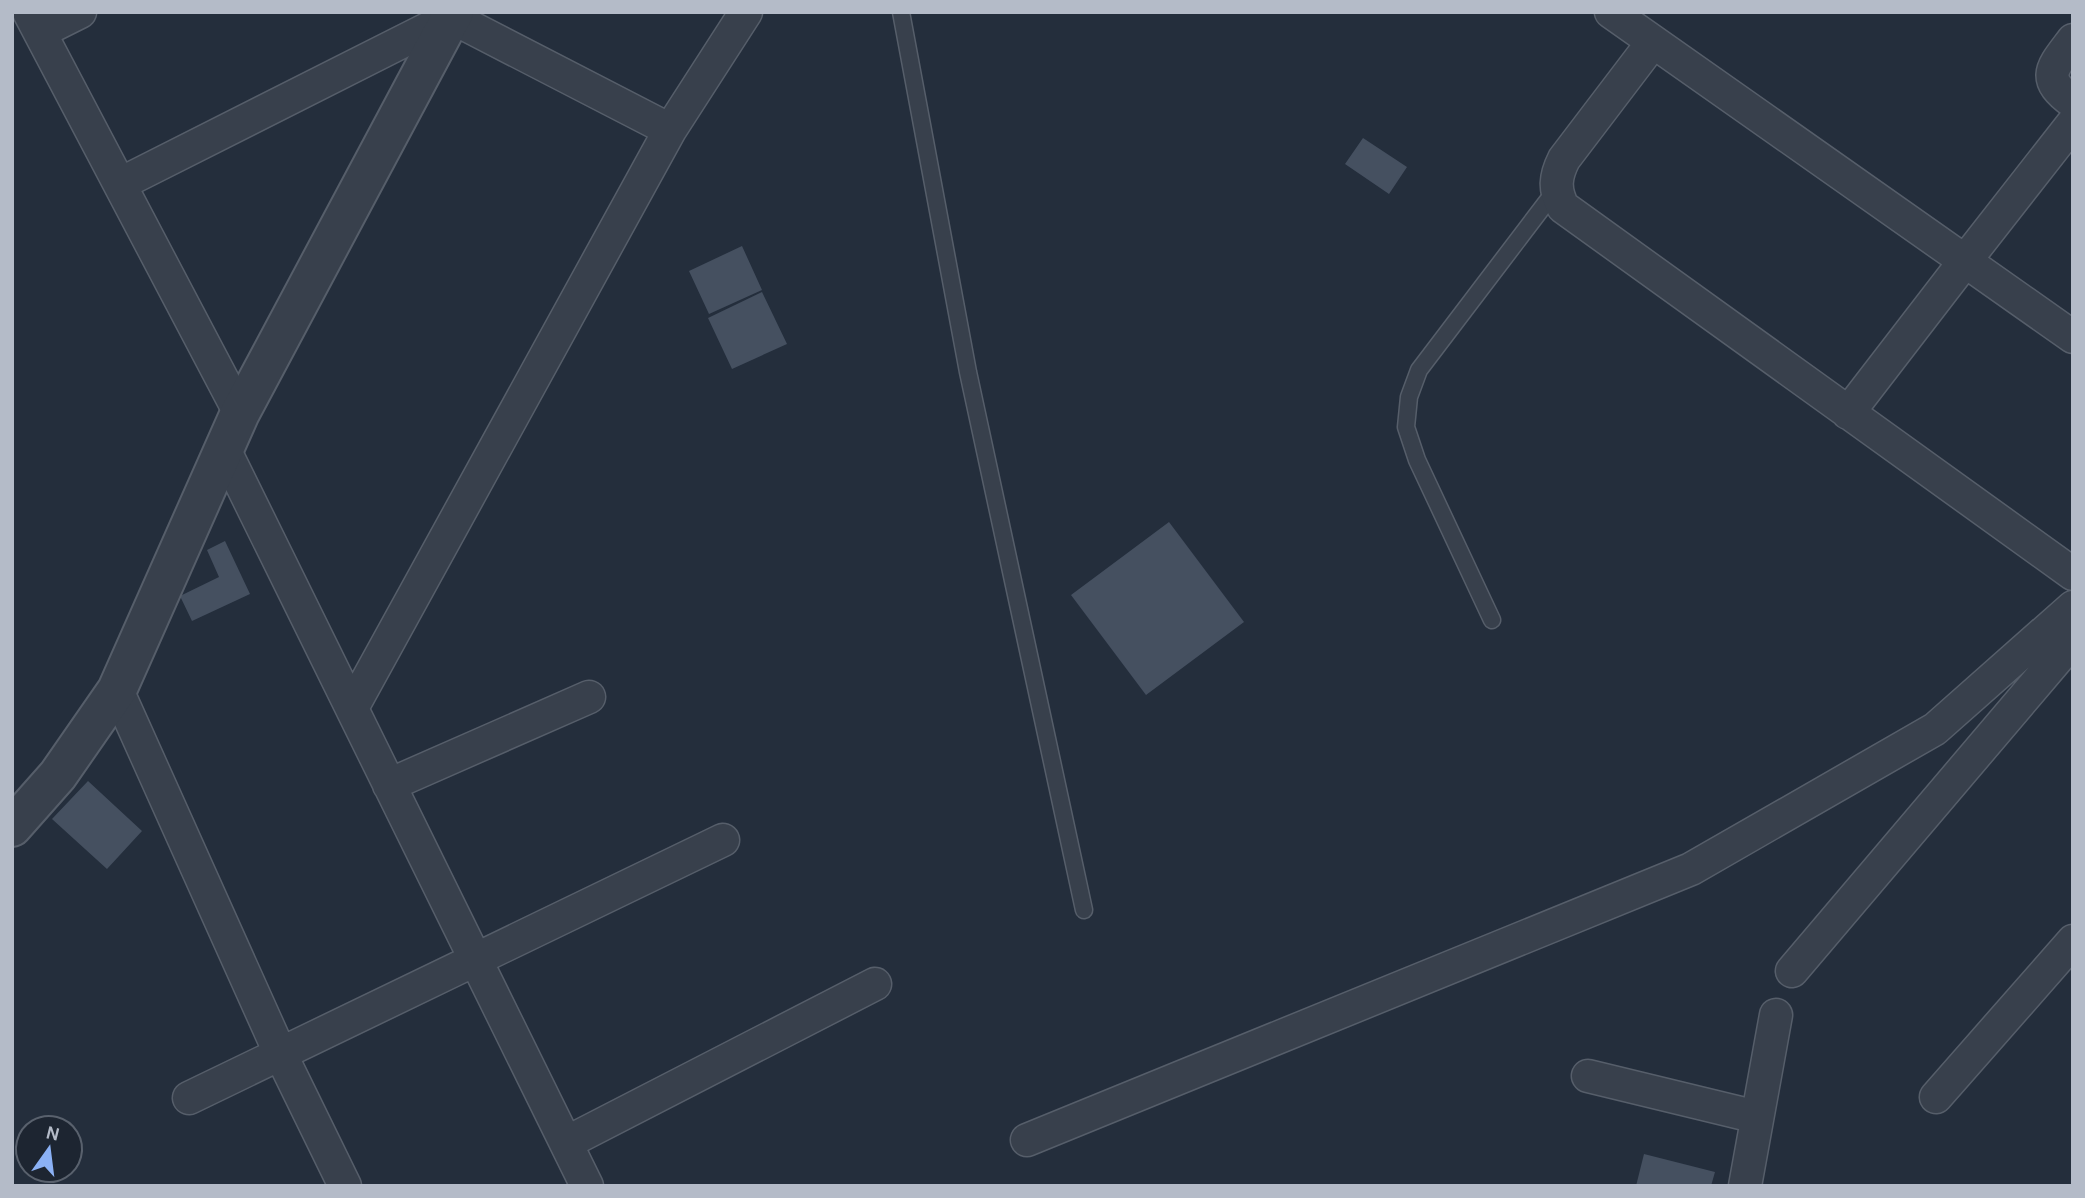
<svg xmlns="http://www.w3.org/2000/svg" width="2085" height="1198" viewBox="0 0 2085 1198" font-family="Karla,sans-serif">
<style>
.building{fill:#455060}
.lines{fill:none;stroke-linecap:round;stroke-linejoin:round}
.service-casing{stroke:#565e6a;stroke-width:19}
.minor-casing{stroke:#565e6a;stroke-width:35}
.tertiary-casing{stroke:#565e6a;stroke-width:42}
.service{stroke:#38404c;stroke-width:16}
.minor{stroke:#38404c;stroke-width:32}
.tertiary{stroke:#38404c;stroke-width:38}
</style>
<rect width="100%" height="100%" fill="#242e3c"/>
<path class="building" d="M 1363,138 L 1407,167 L 1389,194 L 1345,164 Z
M 742,246 L 762,290 L 709,314 L 689,271 Z
M 762,292 L 787,344 L 732,369 L 708,318 Z
M 1169,522 L 1244,622 L 1146,695 L 1071,595 Z
M 225,541 L 250,594 L 192,621 L 180,596 L 219,577 L 207,550 Z
M 88,781 L 142,831 L 107,869 L 52,819 Z
M 1644,1154 L 1715,1172 L 1711,1186 L 1636,1186 Z"/>
<g class="lines">
<defs>
<path id="service" d="M 901,12 L 968,372 L 1084,910
M 1492,620 L 1417,460 L 1406,427 L 1409,397 L 1419,370 L 1555,191"/>
<path id="minor" d="M 29,12 L 240,413
M 1611,12 L 1965,261 L 2073,123
M 40,32 L 80,12
M 2073,40 C 2052,68 2040,78 2073,102
M 1653,42 L 1564,159 C 1555,177 1554,189 1563,207 L 2073,574
M 120,184 L 451,17 L 670,130
M 1848,413 L 1965,261 L 2073,337
M 224,449 L 587,1186
M 117,690 L 280,1053 L 345,1186
M 352,708 L 670,130 L 746,12
M 389,785 L 589,697
M 1792,971 L 2073,640
M 1588,1076 L 1757,1117
M 1936,1097 L 2073,941
M 189,1098 L 723,840
M 1027,1140 L 1691,869 L 1935,729 L 2073,607
M 566,1143 L 875,984
M 1745,1186 L 1776,1015"/>
<path id="tertiary" d="M 12,827 L 58,775 L 117,690 L 240,413 L 454,12"/>
</defs>
<use href="#service" class="service-casing"/>
<use href="#minor" class="minor-casing"/>
<use href="#tertiary" class="tertiary-casing"/>
<use href="#service" class="service"/>
<use href="#minor" class="minor"/>
<use href="#tertiary" class="tertiary"/>
</g>
<rect width="2085" height="1198" fill="none" stroke="#b4bbc8" stroke-width="28"/>
<g transform="translate(49 1149) rotate(14)"><circle r="33" fill="#1d2531" stroke="#59616d" stroke-width="2"/>
<path d="M0-5L12 26L0 18L-12 26Z" fill="#8bb1f5"/>
<text y="-10" font-size="19" font-weight="bold" text-anchor="middle" fill="#b4bbc8">N</text>
</g>
</svg>
